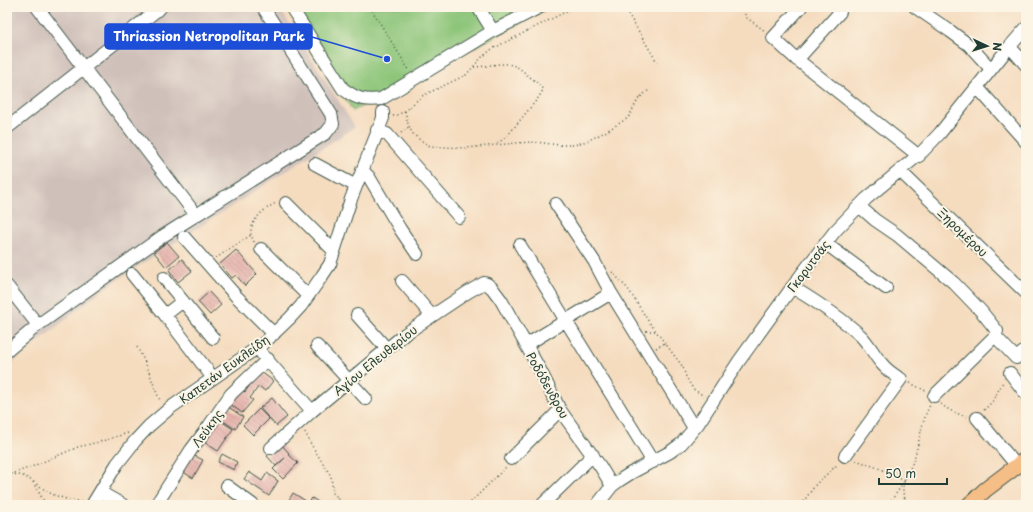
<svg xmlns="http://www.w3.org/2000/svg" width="1033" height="512" viewBox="0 0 1033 512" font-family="'Playpen Sans',sans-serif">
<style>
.industrial{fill:#cfc0ba}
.green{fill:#8cc579;stroke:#568156}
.building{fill:url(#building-back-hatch)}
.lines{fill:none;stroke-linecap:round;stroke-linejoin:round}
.minor-casing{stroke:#3f5549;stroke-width:14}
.major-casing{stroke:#3f5549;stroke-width:17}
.path{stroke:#3f5549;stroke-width:1.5;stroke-dasharray:1 3;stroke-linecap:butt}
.minor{stroke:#fff;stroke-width:12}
.major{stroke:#f6be87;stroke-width:15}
.labels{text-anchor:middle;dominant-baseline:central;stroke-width:4;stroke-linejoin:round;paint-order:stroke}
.street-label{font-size:12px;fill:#1f3d34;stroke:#fcf5e5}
.leader{fill:none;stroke:#1d4ed8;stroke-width:1.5}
.callout-dot{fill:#1d4ed8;stroke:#fcf5e5;stroke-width:1.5}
.callout{fill:#1d4ed8;stroke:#1d4ed8;stroke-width:1.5}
.callout-label{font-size:13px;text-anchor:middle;font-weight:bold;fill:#fff}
</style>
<defs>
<pattern id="building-back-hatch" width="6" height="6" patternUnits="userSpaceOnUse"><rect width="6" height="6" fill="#e5b0aa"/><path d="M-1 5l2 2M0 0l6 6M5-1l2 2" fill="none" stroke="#b9908b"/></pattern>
</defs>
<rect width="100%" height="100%" fill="#fcf5e5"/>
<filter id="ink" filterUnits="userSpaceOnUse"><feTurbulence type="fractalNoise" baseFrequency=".025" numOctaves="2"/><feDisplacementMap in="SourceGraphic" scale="8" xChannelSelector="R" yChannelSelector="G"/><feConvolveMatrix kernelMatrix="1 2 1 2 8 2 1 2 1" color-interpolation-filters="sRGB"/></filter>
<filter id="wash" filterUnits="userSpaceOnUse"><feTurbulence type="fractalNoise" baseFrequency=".012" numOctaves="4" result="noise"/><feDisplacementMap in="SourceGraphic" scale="16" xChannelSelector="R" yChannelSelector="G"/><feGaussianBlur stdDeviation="0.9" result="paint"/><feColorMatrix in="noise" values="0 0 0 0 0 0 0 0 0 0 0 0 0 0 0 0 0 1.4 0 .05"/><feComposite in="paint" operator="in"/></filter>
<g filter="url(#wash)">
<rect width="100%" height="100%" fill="#f5dcbf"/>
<path class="industrial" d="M 7,7 L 279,7 L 355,127 L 103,289 L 7,367 Z"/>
<path class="green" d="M 289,7 L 551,7 L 353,111 Z"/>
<g id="blocks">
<path class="building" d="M 167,242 L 179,256 L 166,267 L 154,252 Z
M 236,250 L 257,274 L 245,286 L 236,275 L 232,278 L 220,264 Z
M 182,259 L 192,271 L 178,282 L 169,270 Z
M 209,292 L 221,305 L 210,315 L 198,302 Z
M 260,371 L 273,381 L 265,391 L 259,386 L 250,398 L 253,400 L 242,413 L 230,404 L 241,389 L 245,392 Z
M 272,398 L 287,417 L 276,426 L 260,408 Z
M 227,406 L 243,417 L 235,429 L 219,418 Z
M 259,409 L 269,419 L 253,435 L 243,425 Z
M 218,419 L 233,429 L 218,451 L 204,442 Z
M 280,443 L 289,453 L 288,454 L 298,463 L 283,479 L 273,469 L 285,458 L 276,466 L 267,456 Z
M 189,453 L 203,460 L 193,478 L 180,470 Z
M 222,454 L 237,462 L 234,470 L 218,462 Z
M 249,472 L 262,481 L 267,473 L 278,481 L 269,496 L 244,479 Z
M 293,493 L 309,503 L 312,498 L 323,505 L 286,505 Z"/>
</g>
</g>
<g filter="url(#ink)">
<use href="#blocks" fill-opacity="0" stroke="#3f5549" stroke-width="1"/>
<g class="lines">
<defs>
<path id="minor" d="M 37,7 L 196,215
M 291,7 L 343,89 C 357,99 364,101 381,99 L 493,31 L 540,7
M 478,7 L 493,31
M 801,7 L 773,38 L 794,57 L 919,156
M 915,7 L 950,31 L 969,45 L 991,69
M 1010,47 L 1026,65
M 797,60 L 840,12
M 977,87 L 1026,142
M 7,128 L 161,7
M 377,130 L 387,134 L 459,217
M 315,164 L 356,186
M 362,170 L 369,177 L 400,229 L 417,254
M 900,171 L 1026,293
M 286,203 L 334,251
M 556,204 L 594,261 L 611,293 L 694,428
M 859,206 L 875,220 L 897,235 L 954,283 L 981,311 L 997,331 L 995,336 L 934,396
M 184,237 L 236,296 L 274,334
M 825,243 L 886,288
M 520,245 L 566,321 L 653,462
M 261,249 L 308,296
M 132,274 L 165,315 L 213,378
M 164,278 L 213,338
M 402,281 L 432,316
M 7,286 L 38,325 L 7,351
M 792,287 C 815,301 842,318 861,336 C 869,344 874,355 882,364 C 887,370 894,375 901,379 L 845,456
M 165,315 L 183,301
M 357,315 L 387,349
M 38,325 L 163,236 L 326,133 L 333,124 L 331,114 L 263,7
M 995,336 L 1016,358 L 1026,350
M 526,345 L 611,293
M 317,346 L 366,399
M 262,354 L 312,411
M 1010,373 L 1026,394
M 977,418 L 1017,466
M 271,448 L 312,411 L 405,334 L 468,292 L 484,283 L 487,284 L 492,288 L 501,300 L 540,370 L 560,410 L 600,466 L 612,486
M 511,459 L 560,410
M 227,486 L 253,505
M 100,492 L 123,505
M 92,505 L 117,464 L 135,441 L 149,426 L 170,408 L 264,343 L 290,318 L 301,306 L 322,276 L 330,264 L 351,199 L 383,118 L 383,112
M 156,505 L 191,450 L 209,426 L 231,394 L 268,359
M 542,505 L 593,455
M 597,505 L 612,486 L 620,480 L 631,473 L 670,452 L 681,444 L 698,424 L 739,361 L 801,275 L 835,231 L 866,199 L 922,152 L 940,133 L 1005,52 L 1026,28"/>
<path id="major" d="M 969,505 L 985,490 L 1026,459"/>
</defs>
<use href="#minor" class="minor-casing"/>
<use href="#major" class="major-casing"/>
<path class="path" d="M 370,7 L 409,70
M 624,7 L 657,62
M 741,7 L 747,18 L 765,31
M 474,67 C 489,67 503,60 517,67 C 521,69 524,72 527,75 C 534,80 539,83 543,90 L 539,97 L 508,135 L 497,144
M 405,111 L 408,124 L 412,133 L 420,140 L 430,146 L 445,147 L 467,148 L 516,143 L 535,142 L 560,145 L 574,145 L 587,141 L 605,132 L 628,118 L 639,98 L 649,90
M 393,116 L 397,115 L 405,111 L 422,96 L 466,75 L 481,58 L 492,49 L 575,7
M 401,133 L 409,127
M 254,242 C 253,239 252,238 251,235 C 249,221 265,208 276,203
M 216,258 L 251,235
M 612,272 L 628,289 L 649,322 L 683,367 L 686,377 L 693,389 L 704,396
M 646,331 L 656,331
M 137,347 L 146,364 L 158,396 L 161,402
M 656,348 L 665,343
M 910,383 L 926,391
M 941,404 C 949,411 958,414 968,417
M 984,410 L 992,402 L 1003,382
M 305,432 L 312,446 L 331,476 L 333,493 L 338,498 L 337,503 L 336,505
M 856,460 L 878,468 L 905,481 L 893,498 L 887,505
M 14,473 L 31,467 L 78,447 L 99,442 L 128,433
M 7,475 C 26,471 36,486 52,494 C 61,498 73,501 82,501
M 33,482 L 46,505
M 468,505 L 506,467
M 801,505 L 816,484 L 838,464
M 909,505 C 906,501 903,496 903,491 C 902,481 911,468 914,459 C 920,440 921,423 930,405"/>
<use href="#minor" class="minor"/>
<use href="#major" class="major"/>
</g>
</g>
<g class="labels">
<g class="street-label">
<text transform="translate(963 232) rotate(44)">Ξηρομέρου</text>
<text transform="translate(808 266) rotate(-53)">Γκορυτσάς</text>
<text transform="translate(375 360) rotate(-39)">Αγίου Ελευθερίου</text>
<text transform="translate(224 369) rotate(-36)">Καπετάν Ευκλείδη</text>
<text transform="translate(548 385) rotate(61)">Ροδόδενδρου</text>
<text transform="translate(207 428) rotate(-54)">Λεύκης</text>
</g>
</g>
<path class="leader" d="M387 59L312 37"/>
<circle class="callout-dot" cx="387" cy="59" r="4"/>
<rect class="callout" x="105" y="24" width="207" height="25" rx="4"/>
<g class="callout-label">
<text x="209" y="41">Thriassion Netropolitan Park</text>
</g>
<rect width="1033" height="512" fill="none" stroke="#fcf5e5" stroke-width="24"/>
<g transform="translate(987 46) rotate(94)" stroke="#fcf5e5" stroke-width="3" paint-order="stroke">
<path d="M0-3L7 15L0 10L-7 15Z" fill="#1f3d34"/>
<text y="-6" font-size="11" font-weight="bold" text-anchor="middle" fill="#1f3d34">N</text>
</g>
<path d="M879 478v6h68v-6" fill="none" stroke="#1f3d34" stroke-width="2"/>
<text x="885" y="478" font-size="12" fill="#1f3d34" stroke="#fcf5e5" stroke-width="3" paint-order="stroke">50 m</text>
</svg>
